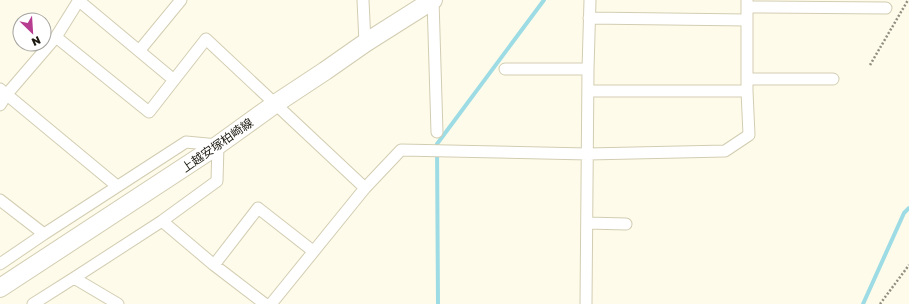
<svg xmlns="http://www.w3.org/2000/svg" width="909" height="304" viewBox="0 0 909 304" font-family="'Golos Text','Noto Sans JP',sans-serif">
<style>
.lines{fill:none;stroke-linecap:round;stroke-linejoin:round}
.stream{stroke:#9ddce4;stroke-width:4}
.street-casing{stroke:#d2cdb2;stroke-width:13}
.primary-casing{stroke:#d2cdb2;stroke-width:20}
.path{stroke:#908e80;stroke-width:2.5;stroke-dasharray:2 2;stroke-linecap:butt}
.street{stroke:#fff;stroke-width:11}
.primary{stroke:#fff;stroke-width:18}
.labels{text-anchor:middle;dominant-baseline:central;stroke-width:3;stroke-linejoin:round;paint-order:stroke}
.street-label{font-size:12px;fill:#1b190f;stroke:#fff}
</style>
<rect width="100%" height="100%" fill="#fefbea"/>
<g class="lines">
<path class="stream" d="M 438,304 L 437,144 L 544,0
M 863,304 L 904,213 L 909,208"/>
<defs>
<path id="street" d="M 78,0 L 174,80
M 363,0 L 365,43
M 433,0 L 437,132
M 747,7 L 886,8
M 589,18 L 747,20
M 56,37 L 149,112 L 206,39 L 365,188
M 139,51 L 181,0
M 505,69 L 588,69
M 748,79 L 833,79
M 0,89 L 117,186
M 588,91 L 747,91
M 0,105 L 7,94 L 56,37 L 79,0
M 0,200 L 44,234
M 162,221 L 214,265 L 265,304
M 587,223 L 626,224
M 0,264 L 44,234 L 186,142 L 218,145 L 217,181 L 162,221 L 74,278 L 33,304
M 214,265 L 258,208 L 313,251
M 74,278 L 118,304
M 271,304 L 365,188 L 401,150 L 588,154 L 725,151 L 749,135 L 747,91 L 747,0
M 586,304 L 588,69 L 590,0"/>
<path id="primary" d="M 0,288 L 218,145 L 275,104 L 325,71 L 365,43 L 433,0"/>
</defs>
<use href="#street" class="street-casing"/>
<use href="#primary" class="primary-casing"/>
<path class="path" d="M 870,65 L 908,0
M 880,304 L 909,265"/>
<use href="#street" class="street"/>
<use href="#primary" class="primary"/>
</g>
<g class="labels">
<g class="street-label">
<text transform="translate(217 145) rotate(-35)">上越安塚柏崎線</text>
</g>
</g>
<g transform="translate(32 32) rotate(155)"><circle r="19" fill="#ffffff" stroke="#a4a39f"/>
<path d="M0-3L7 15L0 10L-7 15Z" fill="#b73d90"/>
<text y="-6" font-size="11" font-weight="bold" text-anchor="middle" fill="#1b190f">N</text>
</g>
</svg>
